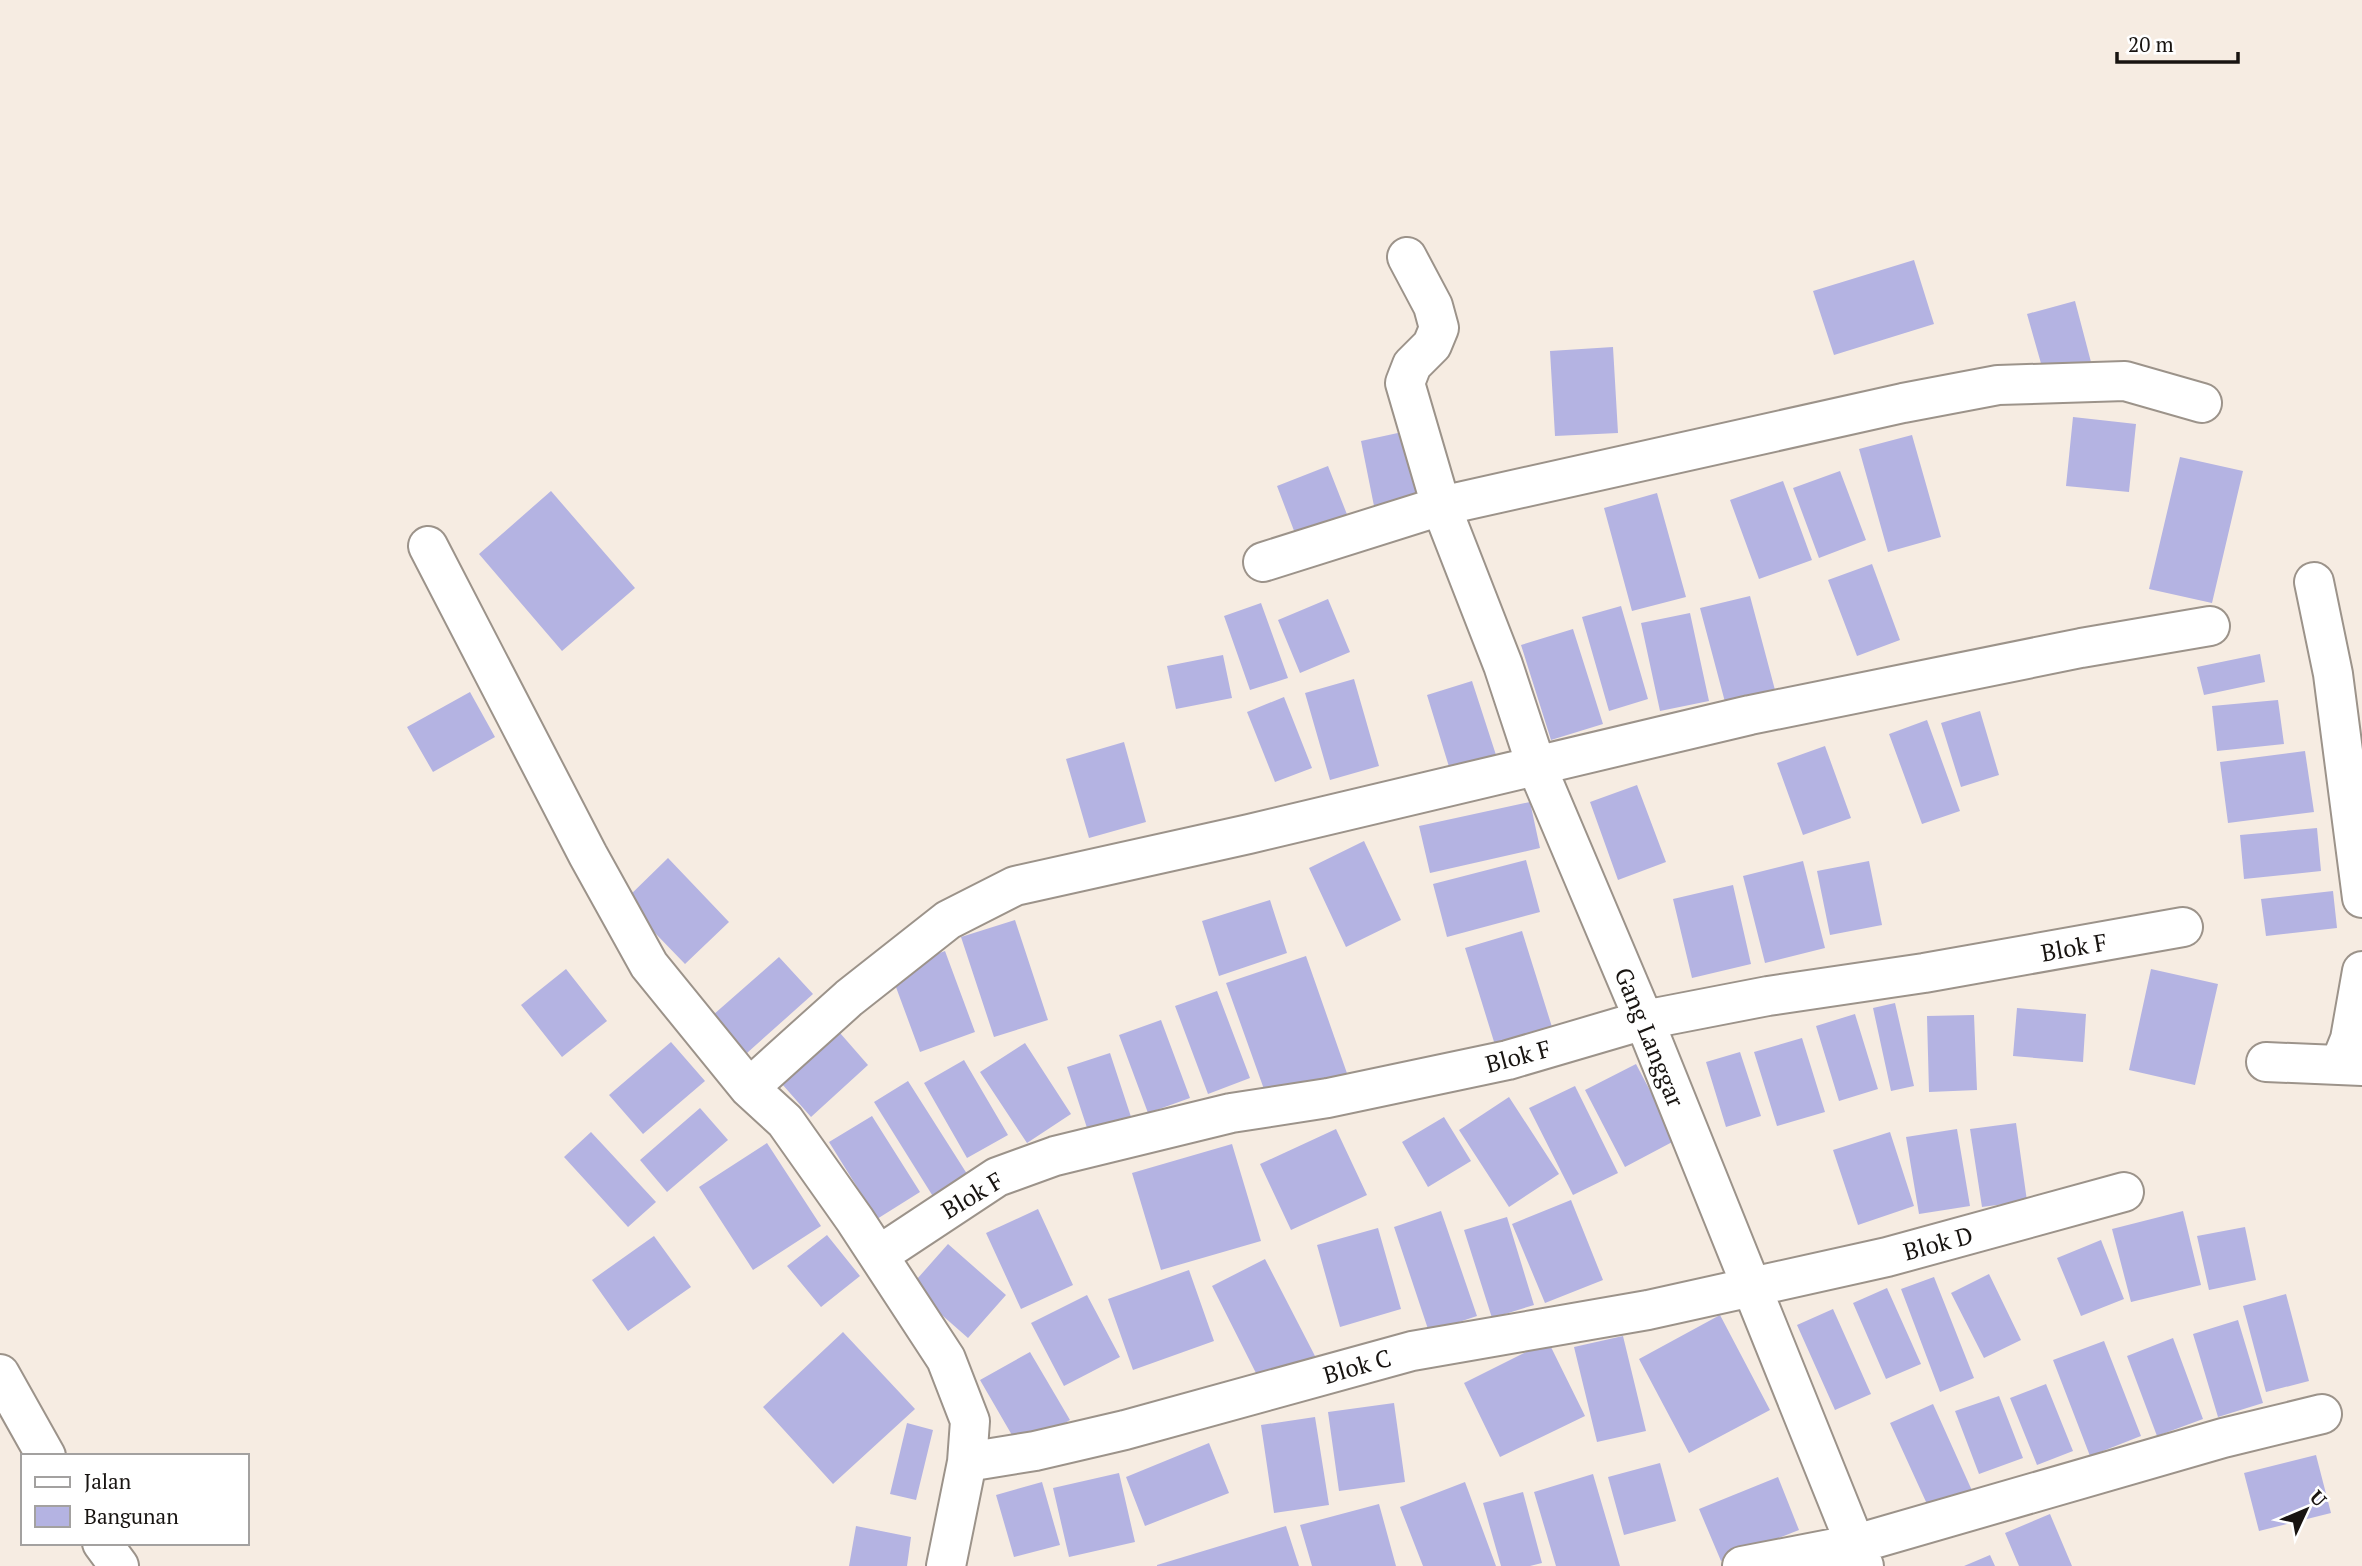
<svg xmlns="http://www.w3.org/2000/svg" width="2362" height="1566" viewBox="0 0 2362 1566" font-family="'PT Serif',serif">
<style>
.building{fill:#b4b3e2}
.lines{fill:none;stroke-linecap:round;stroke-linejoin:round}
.minor-casing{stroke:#9c938a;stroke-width:42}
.minor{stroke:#fff;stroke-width:38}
.labels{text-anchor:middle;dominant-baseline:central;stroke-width:6;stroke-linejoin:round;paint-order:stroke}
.street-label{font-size:24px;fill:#181411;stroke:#fff}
</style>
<rect width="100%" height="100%" fill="#f6ece2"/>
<path class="building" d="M 1914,260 L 1934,324 L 1834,355 L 1813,291 Z
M 2075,301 L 2091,362 L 2044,374 L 2027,314 Z
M 1613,347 L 1618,433 L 1555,436 L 1550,351 Z
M 2073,417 L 2136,424 L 2129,492 L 2066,486 Z
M 1407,431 L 1422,502 L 1375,511 L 1361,441 Z
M 1912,435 L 1941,537 L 1888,552 L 1859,449 Z
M 2180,457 L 2243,471 L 2212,603 L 2149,589 Z
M 1328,466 L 1348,517 L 1296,536 L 1277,486 Z
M 1840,471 L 1866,540 L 1819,558 L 1793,488 Z
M 1783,481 L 1812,560 L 1759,579 L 1730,500 Z
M 551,491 L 635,588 L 562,651 L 479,554 Z
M 1657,493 L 1686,597 L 1632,611 L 1604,508 Z
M 1872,564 L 1900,640 L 1857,656 L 1828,580 Z
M 1750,596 L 1775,690 L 1725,702 L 1700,608 Z
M 1328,599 L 1350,652 L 1300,673 L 1278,620 Z
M 1261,603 L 1288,678 L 1250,690 L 1224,616 Z
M 1621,606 L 1648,699 L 1609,711 L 1582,617 Z
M 1690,613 L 1709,701 L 1660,711 L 1641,623 Z
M 1573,629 L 1603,724 L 1551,740 L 1521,645 Z
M 2260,654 L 2265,682 L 2204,695 L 2197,667 Z
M 1223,655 L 1232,698 L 1176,709 L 1167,666 Z
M 1354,679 L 1379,766 L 1330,780 L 1305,693 Z
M 1472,681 L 1496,755 L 1450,770 L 1427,695 Z
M 470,692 L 495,737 L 433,772 L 407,727 Z
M 1284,697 L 1312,768 L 1275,782 L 1247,712 Z
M 2278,700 L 2284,744 L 2217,751 L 2212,706 Z
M 1980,711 L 1999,775 L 1961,787 L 1941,723 Z
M 1927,720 L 1960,811 L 1922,824 L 1889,734 Z
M 1124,742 L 1146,822 L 1089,838 L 1066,759 Z
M 1825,746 L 1851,818 L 1803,835 L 1777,763 Z
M 2305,751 L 2314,812 L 2228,823 L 2220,762 Z
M 1637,785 L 1666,862 L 1618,880 L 1590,802 Z
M 1530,802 L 1540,848 L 1430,873 L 1419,826 Z
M 2317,828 L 2321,871 L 2244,879 L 2240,835 Z
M 1364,841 L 1401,920 L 1346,947 L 1309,868 Z
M 668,858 L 729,922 L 685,964 L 624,901 Z
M 1526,860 L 1540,912 L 1447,937 L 1433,884 Z
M 1803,861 L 1825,948 L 1765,963 L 1743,876 Z
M 1869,861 L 1882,925 L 1830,935 L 1817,871 Z
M 1733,885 L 1751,964 L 1692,978 L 1673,899 Z
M 2333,891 L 2337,928 L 2266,936 L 2261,899 Z
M 1270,900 L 1287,953 L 1219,976 L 1202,921 Z
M 1015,920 L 1048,1020 L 994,1037 L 961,937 Z
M 1522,931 L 1552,1027 L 1495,1045 L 1465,948 Z
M 945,951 L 975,1032 L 920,1052 L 890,971 Z
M 1306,956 L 1349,1079 L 1270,1106 L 1226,983 Z
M 779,957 L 813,994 L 747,1053 L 713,1015 Z
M 566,969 L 607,1021 L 562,1057 L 521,1005 Z
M 2151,969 L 2218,984 L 2195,1085 L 2129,1070 Z
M 1217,991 L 1250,1078 L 1208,1094 L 1175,1006 Z
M 1895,1003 L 1914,1086 L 1891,1091 L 1873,1008 Z
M 2017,1008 L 2086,1014 L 2083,1062 L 2013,1056 Z
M 1855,1014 L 1878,1089 L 1839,1101 L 1816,1026 Z
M 1974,1015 L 1977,1090 L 1929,1092 L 1927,1016 Z
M 1161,1020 L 1190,1098 L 1148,1113 L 1119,1035 Z
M 833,1025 L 868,1065 L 811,1117 L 775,1076 Z
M 1802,1038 L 1825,1112 L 1777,1126 L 1754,1052 Z
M 671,1042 L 705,1081 L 643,1134 L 609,1095 Z
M 1025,1043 L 1071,1114 L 1027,1143 L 980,1072 Z
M 1740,1052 L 1761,1116 L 1726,1127 L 1706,1062 Z
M 1110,1053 L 1134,1126 L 1091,1140 L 1067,1067 Z
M 964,1060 L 1008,1135 L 967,1158 L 924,1083 Z
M 1636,1064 L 1676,1140 L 1625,1167 L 1585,1090 Z
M 908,1081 L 969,1177 L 934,1198 L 874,1102 Z
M 1575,1086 L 1618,1173 L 1573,1195 L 1529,1108 Z
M 1509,1097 L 1559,1174 L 1509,1207 L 1459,1130 Z
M 700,1108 L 728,1140 L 667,1192 L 640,1160 Z
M 872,1116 L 920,1192 L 877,1219 L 829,1142 Z
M 1444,1117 L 1471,1161 L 1428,1187 L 1402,1142 Z
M 2016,1123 L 2027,1201 L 1982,1207 L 1970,1129 Z
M 1336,1129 L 1367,1195 L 1291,1230 L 1260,1164 Z
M 1957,1129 L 1970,1206 L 1919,1214 L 1906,1137 Z
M 591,1132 L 656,1202 L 628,1227 L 564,1157 Z
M 1890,1132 L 1914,1206 L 1858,1225 L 1833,1150 Z
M 767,1143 L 821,1226 L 753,1270 L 699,1187 Z
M 1232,1144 L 1261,1241 L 1161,1270 L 1132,1173 Z
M 1571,1200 L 1603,1280 L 1545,1303 L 1512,1224 Z
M 1038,1209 L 1073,1285 L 1021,1309 L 986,1233 Z
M 1441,1211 L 1477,1316 L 1429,1332 L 1394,1227 Z
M 2183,1211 L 2201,1285 L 2131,1302 L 2112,1229 Z
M 1507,1217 L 1534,1305 L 1492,1318 L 1464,1230 Z
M 2245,1227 L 2256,1280 L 2209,1290 L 2197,1236 Z
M 1378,1228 L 1401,1309 L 1340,1327 L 1317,1245 Z
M 827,1235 L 860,1276 L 821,1307 L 787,1266 Z
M 654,1236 L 691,1287 L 628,1331 L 592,1280 Z
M 2101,1240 L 2124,1299 L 2081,1316 L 2057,1258 Z
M 948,1244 L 1006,1295 L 968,1338 L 910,1287 Z
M 1265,1259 L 1315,1356 L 1261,1383 L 1212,1286 Z
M 1189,1270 L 1214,1341 L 1133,1370 L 1108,1299 Z
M 1989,1274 L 2021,1340 L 1984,1358 L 1951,1293 Z
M 1934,1277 L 1974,1378 L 1940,1392 L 1901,1289 Z
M 1887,1288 L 1921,1364 L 1886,1379 L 1853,1303 Z
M 2286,1294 L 2309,1381 L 2266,1392 L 2243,1306 Z
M 1087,1295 L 1120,1357 L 1064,1386 L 1031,1323 Z
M 1833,1309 L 1871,1394 L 1835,1410 L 1797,1325 Z
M 1720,1315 L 1770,1410 L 1689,1453 L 1639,1359 Z
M 2238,1320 L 2263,1403 L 2218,1417 L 2193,1334 Z
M 843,1332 L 915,1409 L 833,1484 L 763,1407 Z
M 1623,1336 L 1646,1431 L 1597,1442 L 1574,1347 Z
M 2173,1338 L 2203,1419 L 2157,1436 L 2127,1356 Z
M 1548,1341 L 1585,1416 L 1500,1457 L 1464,1383 Z
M 2104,1341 L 2141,1436 L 2090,1456 L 2053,1360 Z
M 1030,1352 L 1070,1420 L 1020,1449 L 980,1380 Z
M 2046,1384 L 2073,1451 L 2037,1465 L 2010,1398 Z
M 1999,1396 L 2023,1458 L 1979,1474 L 1955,1411 Z
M 1394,1403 L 1405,1482 L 1339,1491 L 1328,1412 Z
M 1933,1404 L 1974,1495 L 1932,1515 L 1890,1423 Z
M 1315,1417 L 1329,1505 L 1274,1513 L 1261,1425 Z
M 907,1423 L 933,1430 L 916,1500 L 890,1494 Z
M 1209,1443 L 1229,1493 L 1145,1526 L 1126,1477 Z
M 2316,1455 L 2331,1513 L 2259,1531 L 2244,1473 Z
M 1660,1463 L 1676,1521 L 1624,1535 L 1608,1477 Z
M 1119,1473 L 1135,1542 L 1069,1557 L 1053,1488 Z
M 1593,1474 L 1620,1566 L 1556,1566 L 1534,1492 Z
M 1778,1477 L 1799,1530 L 1721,1561 L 1699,1509 Z
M 1042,1482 L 1060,1545 L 1014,1557 L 996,1495 Z
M 1465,1482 L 1496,1566 L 1423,1566 L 1400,1507 Z
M 1523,1492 L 1542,1563 L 1530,1566 L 1501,1566 L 1483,1503 Z
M 1379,1504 L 1396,1566 L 1312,1566 L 1300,1525 Z
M 2050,1514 L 2072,1566 L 2019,1566 L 2005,1533 Z
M 856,1526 L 911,1537 L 907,1566 L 849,1566 Z
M 1286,1526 L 1299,1566 L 1157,1566 L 1157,1565 Z
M 1990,1555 L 1995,1566 L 1964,1566 Z"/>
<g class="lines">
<defs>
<path id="minor" d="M 1407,257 L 1433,306 L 1439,328 L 1432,345 L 1412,365 L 1405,383 L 1441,506 L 1503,665 L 1536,765 L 1644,1020 L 1864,1566
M 428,546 L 588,855 L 649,965 L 749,1088 L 785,1121 L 855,1220 L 946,1359 L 970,1421 L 967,1462 L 946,1566
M 1263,562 L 1441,506 L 1903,403 L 1998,385 L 2125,381 L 2202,403
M 2314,582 L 2333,674 L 2362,898
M 2266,1062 L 2362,1066
M 2340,1064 L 2350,1039 L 2362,971
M 749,1088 L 849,998 L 948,920 L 1015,886 L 1249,834 L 1750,715 L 2081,648 L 2210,626
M 879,1255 L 997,1177 L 1055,1156 L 1231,1113 L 1328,1098 L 1508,1060 L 1644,1020 L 1768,996 L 1924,973 L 2183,927
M 0,1374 L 46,1456
M 967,1462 L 1035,1451 L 1125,1430 L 1412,1351 L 1648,1310 L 1887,1257 L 2124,1192
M 102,1543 L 119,1566
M 1742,1566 L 1856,1544 L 2223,1438 L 2322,1414"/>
</defs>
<use href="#minor" class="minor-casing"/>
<use href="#minor" class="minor"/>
</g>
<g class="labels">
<g class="street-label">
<text transform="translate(2074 947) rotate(-10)">Blok F</text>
<text transform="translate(1650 1037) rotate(68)">Gang Langgar</text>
<text transform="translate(1518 1056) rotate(-15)">Blok F</text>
<text transform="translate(972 1195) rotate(-31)">Blok F</text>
<text transform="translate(1938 1243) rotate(-15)">Blok D</text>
<text transform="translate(1357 1366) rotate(-16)">Blok C</text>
</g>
</g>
<rect x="21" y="1454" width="228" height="91" fill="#ffffff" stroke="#a3a1a0" stroke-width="2"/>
<rect x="35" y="1477" width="35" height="10" fill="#ffffff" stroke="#a3a1a0" stroke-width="2"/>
<text x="84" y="1489" font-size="21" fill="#181411">Jalan</text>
<rect x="35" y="1506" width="35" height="21" fill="#b4b3e2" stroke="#a3a1a0" stroke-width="2"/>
<text x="84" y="1524" font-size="21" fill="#181411">Bangunan</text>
<g transform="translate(2306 1510) rotate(46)" stroke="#ffffff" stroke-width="5" paint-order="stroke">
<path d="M0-5L12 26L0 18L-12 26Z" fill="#181411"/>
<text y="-10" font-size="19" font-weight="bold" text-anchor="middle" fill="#181411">U</text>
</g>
<path d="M2117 52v10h121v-10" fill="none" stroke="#181411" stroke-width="3.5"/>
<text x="2128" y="52" font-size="21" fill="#181411" stroke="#ffffff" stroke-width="5" paint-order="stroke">20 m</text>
</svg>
